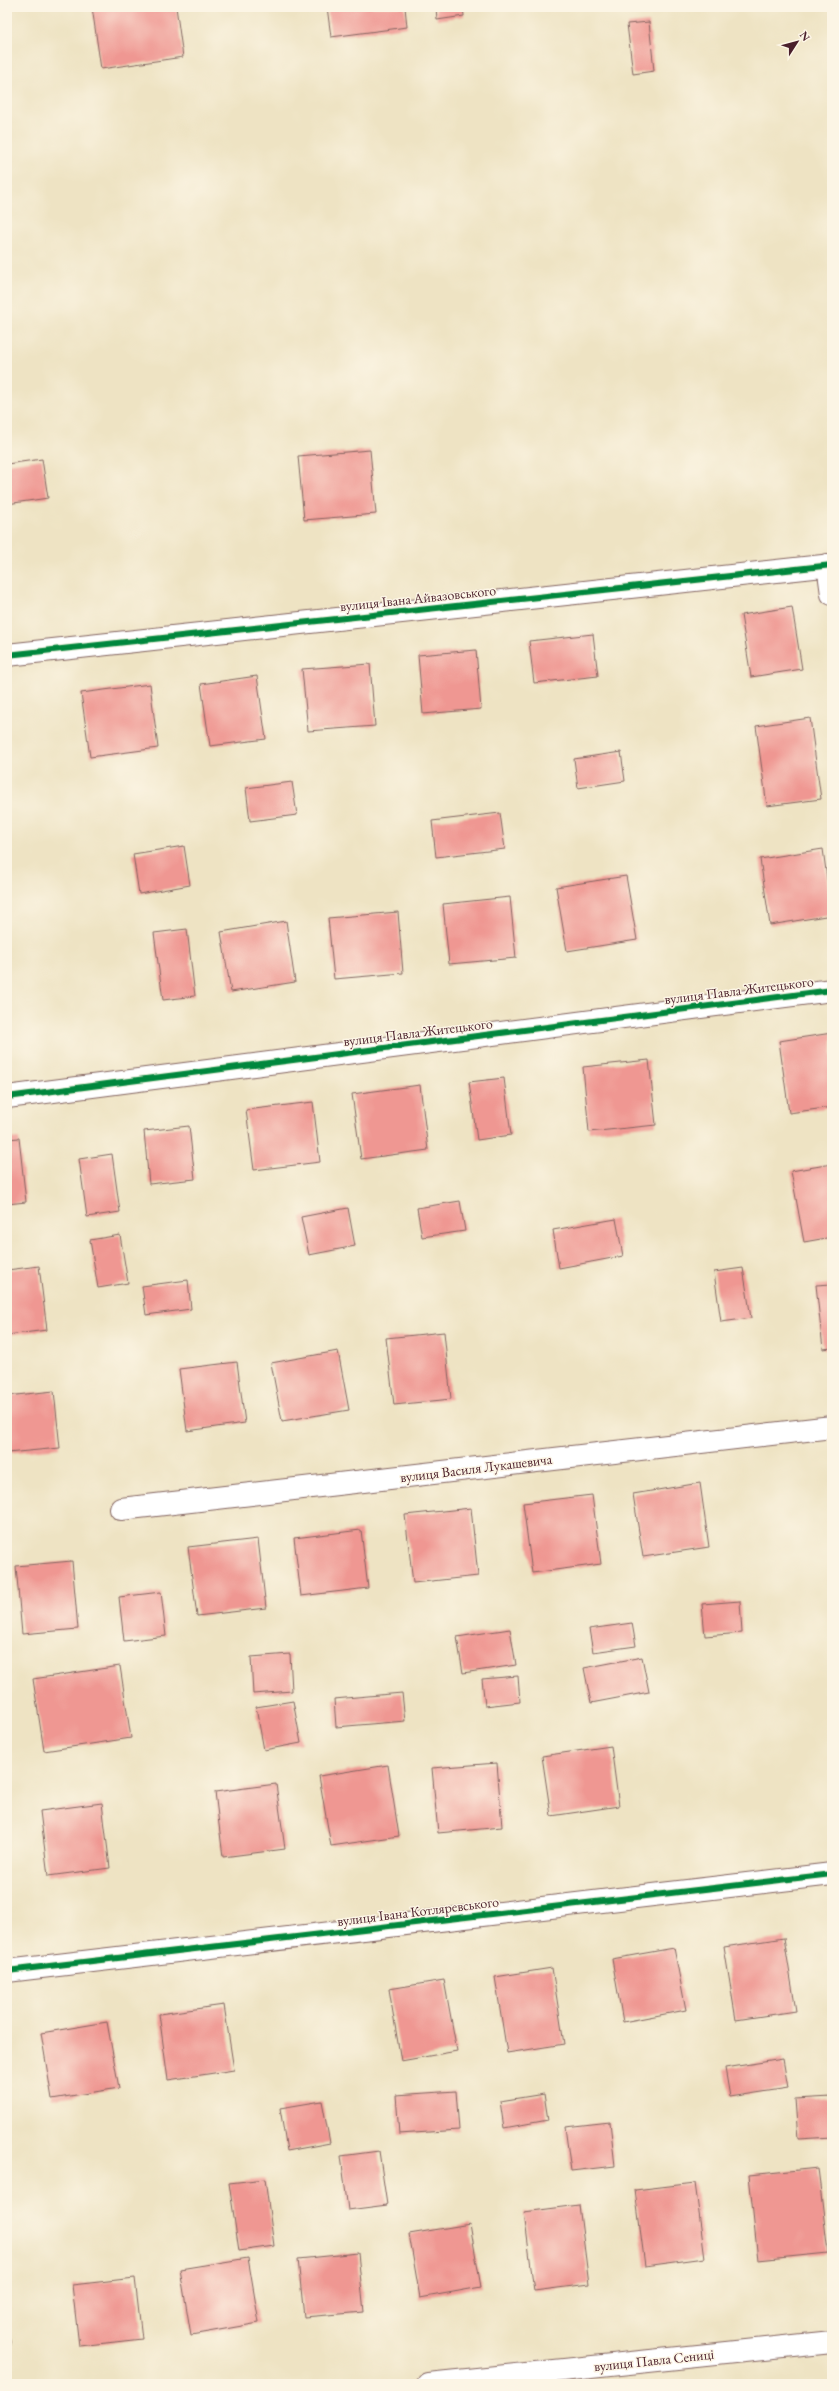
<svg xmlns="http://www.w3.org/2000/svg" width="839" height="2391" viewBox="0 0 839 2391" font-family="'EB Garamond',serif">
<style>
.building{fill:#ef9792}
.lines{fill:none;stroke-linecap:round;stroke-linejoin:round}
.minor-casing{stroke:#836460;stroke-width:24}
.minor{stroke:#fff;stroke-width:22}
.cycleway-casing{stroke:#fcf5e5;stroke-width:8}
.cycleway{stroke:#00873e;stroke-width:6}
.labels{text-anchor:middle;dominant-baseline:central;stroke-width:3;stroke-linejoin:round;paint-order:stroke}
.street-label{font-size:14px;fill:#4a1f2b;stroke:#fcf5e5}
</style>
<rect width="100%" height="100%" fill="#fcf5e5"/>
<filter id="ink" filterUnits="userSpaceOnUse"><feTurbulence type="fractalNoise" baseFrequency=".025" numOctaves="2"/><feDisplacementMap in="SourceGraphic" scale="8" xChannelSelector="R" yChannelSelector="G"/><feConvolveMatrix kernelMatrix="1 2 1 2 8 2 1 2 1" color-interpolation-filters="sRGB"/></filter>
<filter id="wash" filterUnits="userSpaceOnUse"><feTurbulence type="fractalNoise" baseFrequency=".012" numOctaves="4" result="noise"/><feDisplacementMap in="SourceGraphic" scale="16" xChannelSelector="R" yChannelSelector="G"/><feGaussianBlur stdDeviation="0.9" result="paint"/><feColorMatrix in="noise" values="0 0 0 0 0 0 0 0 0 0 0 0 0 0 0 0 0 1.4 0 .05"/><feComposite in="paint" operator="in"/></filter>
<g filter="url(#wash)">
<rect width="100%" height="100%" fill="#eee3c3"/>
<g id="blocks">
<path class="building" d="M 92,7 L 176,7 L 183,57 L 101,69 Z
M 327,7 L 405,7 L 407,27 L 331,37 Z
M 436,7 L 463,7 L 464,16 L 437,20 Z
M 649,22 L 654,71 L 633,74 L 627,24 Z
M 370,450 L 376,514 L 304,520 L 298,456 Z
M 42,459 L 48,498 L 7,504 L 7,464 Z
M 792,607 L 802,669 L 751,677 L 741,615 Z
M 593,634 L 598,676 L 534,683 L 529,641 Z
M 476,650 L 481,709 L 423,714 L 418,655 Z
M 370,664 L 375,726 L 308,731 L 302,669 Z
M 257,676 L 266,739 L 210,746 L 201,684 Z
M 150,684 L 158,748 L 90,757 L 81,693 Z
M 810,718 L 821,799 L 767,806 L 756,726 Z
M 621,752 L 625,781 L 578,788 L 574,759 Z
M 292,782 L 297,815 L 250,821 L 246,788 Z
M 500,813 L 505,849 L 436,857 L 432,821 Z
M 184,846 L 190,885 L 139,894 L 133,854 Z
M 823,849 L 832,915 L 770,925 L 760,859 Z
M 626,876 L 637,940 L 567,951 L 556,887 Z
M 510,897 L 516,958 L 449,964 L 443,904 Z
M 398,912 L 403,973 L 334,979 L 328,918 Z
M 286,921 L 295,982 L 231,992 L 221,932 Z
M 187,929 L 195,996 L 163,1000 L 154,933 Z
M 832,1033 L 832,1107 L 789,1113 L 779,1041 Z
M 649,1060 L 656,1125 L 589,1132 L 583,1067 Z
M 504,1078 L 511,1135 L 477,1140 L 469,1082 Z
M 420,1085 L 428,1150 L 361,1159 L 352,1094 Z
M 313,1102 L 320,1162 L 254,1170 L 246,1110 Z
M 189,1126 L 195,1179 L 149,1184 L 144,1131 Z
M 19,1138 L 26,1202 L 7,1204 L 7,1139 Z
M 112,1154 L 120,1212 L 87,1217 L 79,1159 Z
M 832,1164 L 832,1237 L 804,1242 L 791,1171 Z
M 460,1201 L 465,1231 L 422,1237 L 417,1208 Z
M 348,1208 L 355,1246 L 309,1255 L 301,1217 Z
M 616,1219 L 623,1256 L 559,1268 L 553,1230 Z
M 120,1235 L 128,1283 L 98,1288 L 90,1240 Z
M 39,1266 L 47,1330 L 7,1335 L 7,1270 Z
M 743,1268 L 751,1318 L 721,1322 L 714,1272 Z
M 188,1280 L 191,1309 L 146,1315 L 142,1286 Z
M 832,1284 L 832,1348 L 823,1349 L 816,1285 Z
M 444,1332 L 451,1399 L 394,1405 L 386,1338 Z
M 338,1351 L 349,1410 L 282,1421 L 271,1363 Z
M 237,1362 L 245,1423 L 187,1431 L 179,1369 Z
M 54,1391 L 60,1448 L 7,1453 L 7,1396 Z
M 700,1483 L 709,1547 L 643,1557 L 633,1494 Z
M 592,1495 L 601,1564 L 532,1573 L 523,1503 Z
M 471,1508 L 478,1576 L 413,1583 L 405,1515 Z
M 361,1530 L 368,1588 L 301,1596 L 294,1538 Z
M 258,1539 L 266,1608 L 197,1616 L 188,1547 Z
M 72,1561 L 78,1629 L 22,1634 L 16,1566 Z
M 161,1592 L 166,1636 L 124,1641 L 119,1597 Z
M 740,1601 L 742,1633 L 705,1636 L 702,1604 Z
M 632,1623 L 636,1646 L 593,1652 L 589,1629 Z
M 510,1629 L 516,1665 L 463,1673 L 457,1637 Z
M 290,1654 L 292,1691 L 253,1694 L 251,1657 Z
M 642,1657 L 649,1692 L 591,1703 L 584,1668 Z
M 120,1666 L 131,1738 L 44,1751 L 33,1679 Z
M 518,1676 L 520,1702 L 485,1706 L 482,1679 Z
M 402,1693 L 405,1721 L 336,1727 L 334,1699 Z
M 293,1701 L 301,1743 L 264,1750 L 256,1707 Z
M 611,1746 L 619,1806 L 551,1816 L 542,1756 Z
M 497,1763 L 502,1827 L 438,1833 L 432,1768 Z
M 388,1765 L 399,1836 L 331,1846 L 319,1776 Z
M 276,1784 L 285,1849 L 223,1857 L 215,1792 Z
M 102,1803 L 110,1868 L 48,1876 L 40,1811 Z
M 784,1938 L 796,2011 L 736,2020 L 724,1947 Z
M 674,1948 L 686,2010 L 623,2022 L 612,1959 Z
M 552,1968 L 564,2044 L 507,2053 L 495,1977 Z
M 444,1980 L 457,2051 L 401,2061 L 389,1989 Z
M 224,2005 L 234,2070 L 168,2080 L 159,2014 Z
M 107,2022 L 119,2088 L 52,2099 L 41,2033 Z
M 783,2059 L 788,2088 L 730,2097 L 725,2068 Z
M 456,2091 L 459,2130 L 399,2134 L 396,2095 Z
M 544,2094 L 548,2120 L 504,2128 L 500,2101 Z
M 832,2097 L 832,2137 L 798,2139 L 795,2099 Z
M 322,2101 L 330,2143 L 287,2151 L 280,2108 Z
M 610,2122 L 615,2166 L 571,2171 L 565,2127 Z
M 379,2151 L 387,2205 L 348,2210 L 341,2156 Z
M 818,2168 L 828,2253 L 758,2260 L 749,2175 Z
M 265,2179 L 274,2246 L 239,2251 L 229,2183 Z
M 695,2183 L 705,2258 L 645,2266 L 635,2190 Z
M 579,2205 L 589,2284 L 534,2291 L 524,2212 Z
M 470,2224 L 481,2287 L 420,2298 L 409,2234 Z
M 358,2253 L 364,2312 L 304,2317 L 298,2259 Z
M 248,2258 L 259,2323 L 191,2335 L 180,2269 Z
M 135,2278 L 142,2339 L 79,2346 L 72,2285 Z
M 7,2328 L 11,2345 L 7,2346 Z"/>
</g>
</g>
<g filter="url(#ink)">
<use href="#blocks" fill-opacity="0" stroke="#836460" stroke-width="1"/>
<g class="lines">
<defs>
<path id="minor" d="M 828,565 L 832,594
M 7,655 L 832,565
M 7,1097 L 832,990
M 121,1509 L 832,1427
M 7,1971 L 832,1874
M 428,2384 L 832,2342"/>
</defs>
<use href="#minor" class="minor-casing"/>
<use href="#minor" class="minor"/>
<defs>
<path id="cycleway" d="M 7,655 L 832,565
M 7,1097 L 832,990
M 7,1971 L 832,1874"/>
</defs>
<use href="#cycleway" class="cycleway-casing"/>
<use href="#cycleway" class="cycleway"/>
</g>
</g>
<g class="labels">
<g class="street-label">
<text transform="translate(418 598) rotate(-6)">вулиця Івана Айвазовського</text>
<text transform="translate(739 990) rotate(-7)">вулиця Павла Житецького</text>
<text transform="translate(418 1032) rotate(-7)">вулиця Павла Житецького</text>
<text transform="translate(476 1468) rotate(-7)">вулиця Василя Лукашевича</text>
<text transform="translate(418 1911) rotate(-7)">вулиця Івана Котляревського</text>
<text transform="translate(654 2360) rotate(-6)">вулиця Павла Сениці</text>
</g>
</g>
<rect width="839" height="2391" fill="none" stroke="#fcf5e5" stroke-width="24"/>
<g transform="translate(797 42) rotate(54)" stroke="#fcf5e5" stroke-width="3" paint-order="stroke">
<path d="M0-3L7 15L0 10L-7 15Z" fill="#4a1f2b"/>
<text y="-6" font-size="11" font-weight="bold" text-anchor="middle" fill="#4a1f2b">N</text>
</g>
</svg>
